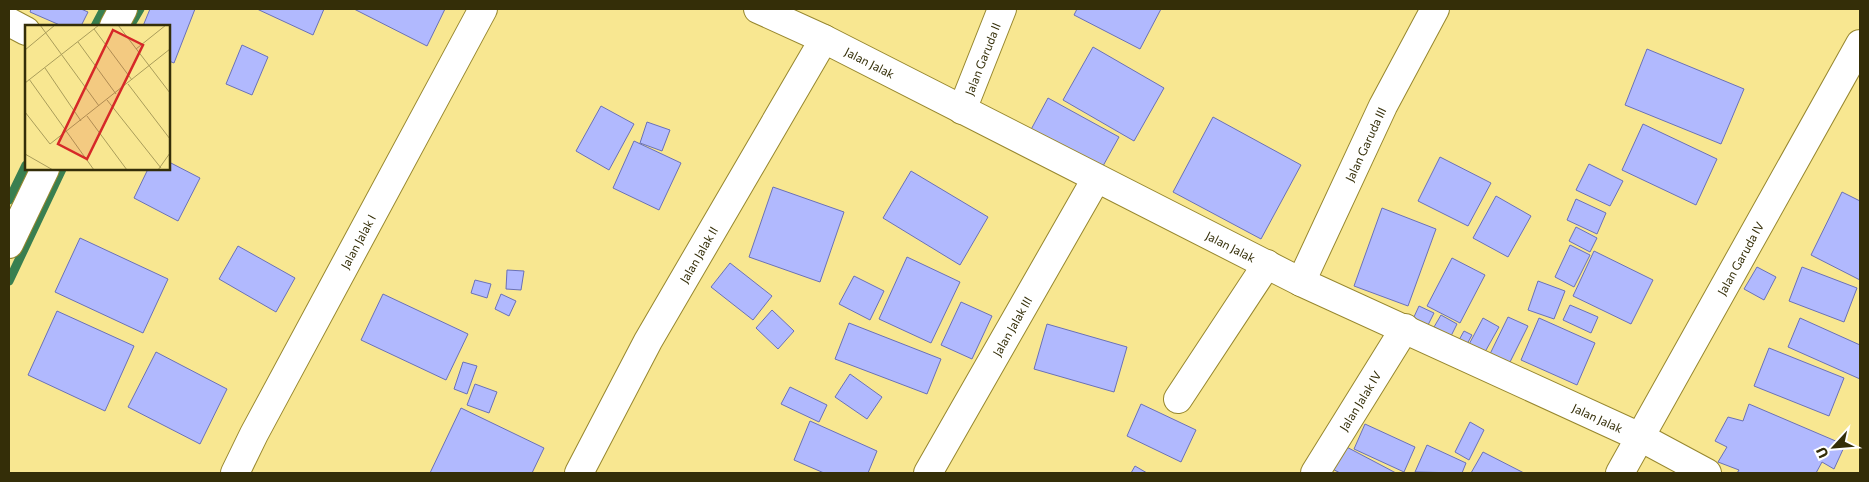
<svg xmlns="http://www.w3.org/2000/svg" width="1869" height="482" viewBox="0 0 1869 482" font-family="Commissioner,sans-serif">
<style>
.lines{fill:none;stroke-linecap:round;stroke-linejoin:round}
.stream{stroke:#397f50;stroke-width:9}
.building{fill:#b1b9fe;stroke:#6a71b7}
.minor-casing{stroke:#97872f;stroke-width:30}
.secondary-casing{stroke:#97872f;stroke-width:30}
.minor{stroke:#fff;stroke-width:28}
.secondary{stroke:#fff;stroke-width:28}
.labels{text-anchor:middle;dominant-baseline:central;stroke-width:5;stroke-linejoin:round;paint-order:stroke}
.street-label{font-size:12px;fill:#342e08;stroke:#fff}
.inset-road{fill:none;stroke:#aa9d5a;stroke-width:1}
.view{fill:#d62828;fill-opacity:0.15;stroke:#d62828;stroke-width:2.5}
.inset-edge{fill:none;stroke:#342e08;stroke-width:2.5}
</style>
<rect width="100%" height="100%" fill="#f8e791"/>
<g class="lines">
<path class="stream" d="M 95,26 L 104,9
M 130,26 L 140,9
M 9,200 L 26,165
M 9,281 L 62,169"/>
</g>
<path class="building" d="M 31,9 L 81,9 L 88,12 L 81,26 L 62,26 L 30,12 Z
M 150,9 L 195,9 L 174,63 L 169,61 L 169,26 L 143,26 Z
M 257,9 L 324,9 L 313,35 Z
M 354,9 L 445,9 L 427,46 Z
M 1077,9 L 1161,9 L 1140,49 L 1074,15 Z
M 242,45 L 268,57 L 252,95 L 226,84 Z
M 1093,47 L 1164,88 L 1134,141 L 1063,100 Z
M 1647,49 L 1744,89 L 1721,144 L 1625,105 Z
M 1048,98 L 1119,137 L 1098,175 L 1027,137 Z
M 601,106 L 634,124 L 609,170 L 576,151 Z
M 1213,117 L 1301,165 L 1261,239 L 1173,192 Z
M 647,122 L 670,130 L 662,151 L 640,143 Z
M 1643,124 L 1717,159 L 1696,205 L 1622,170 Z
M 634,141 L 681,163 L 659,210 L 613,188 Z
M 1440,157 L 1491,183 L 1468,226 L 1418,201 Z
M 169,162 L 200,178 L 178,221 L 134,198 L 148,169 L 169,169 Z
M 1589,164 L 1623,181 L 1610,206 L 1576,190 Z
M 911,171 L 988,217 L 960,265 L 883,218 Z
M 773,187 L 844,212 L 820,282 L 749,257 Z
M 1842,192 L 1860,201 L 1860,280 L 1811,255 Z
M 1496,196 L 1531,216 L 1508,257 L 1473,238 Z
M 1576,199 L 1606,213 L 1597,234 L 1567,220 Z
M 1382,208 L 1436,229 L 1408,306 L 1354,286 Z
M 1576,227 L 1597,238 L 1590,252 L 1569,241 Z
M 80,238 L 168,279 L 143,333 L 55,292 Z
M 1570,245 L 1590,255 L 1574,287 L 1555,277 Z
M 238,246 L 295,278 L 276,312 L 219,279 Z
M 1594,251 L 1653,280 L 1631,324 L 1573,296 Z
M 907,257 L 960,282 L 931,343 L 879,319 Z
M 1452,258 L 1485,275 L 1460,323 L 1427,306 Z
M 730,263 L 772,296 L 753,320 L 711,287 Z
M 1757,267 L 1776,277 L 1764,300 L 1744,289 Z
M 1802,267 L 1857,288 L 1844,322 L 1789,301 Z
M 507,270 L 524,271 L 521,290 L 506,289 Z
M 854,276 L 884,291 L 870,320 L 839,304 Z
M 475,280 L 491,284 L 487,298 L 471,293 Z
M 1538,281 L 1565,291 L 1554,319 L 1528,310 Z
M 383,294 L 468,334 L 446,380 L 361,340 Z
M 501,294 L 516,301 L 509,316 L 495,309 Z
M 961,302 L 992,316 L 972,359 L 941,345 Z
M 1570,305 L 1598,317 L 1591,333 L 1563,320 Z
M 1419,306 L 1434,313 L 1427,327 L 1413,319 Z
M 772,310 L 794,331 L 778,349 L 756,328 Z
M 57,311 L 134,346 L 105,411 L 28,375 Z
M 1441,315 L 1457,324 L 1451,336 L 1434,327 Z
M 1508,317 L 1528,326 L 1509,364 L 1490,354 Z
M 1483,318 L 1499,327 L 1481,359 L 1466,350 Z
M 1539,318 L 1595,343 L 1577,385 L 1521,360 Z
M 1800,318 L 1860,345 L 1860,379 L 1788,347 Z
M 849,323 L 941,359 L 927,394 L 835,359 Z
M 1047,324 L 1127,347 L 1114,392 L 1034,369 Z
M 1464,331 L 1472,335 L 1462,353 L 1454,349 Z
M 1769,348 L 1844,378 L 1829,416 L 1754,386 Z
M 156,352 L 227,389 L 200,444 L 128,407 Z
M 463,362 L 477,366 L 467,394 L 454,389 Z
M 850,374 L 882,397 L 867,419 L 835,397 Z
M 475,384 L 497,392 L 489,413 L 467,405 Z
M 790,387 L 827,405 L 819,422 L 781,404 Z
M 1141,404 L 1196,430 L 1181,462 L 1127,436 Z
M 1749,404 L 1845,445 L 1834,469 L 1822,462 L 1816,473 L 1737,473 L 1739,470 L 1718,462 L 1727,447 L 1715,441 L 1728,417 L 1743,421 Z
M 461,408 L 544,448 L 532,473 L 430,473 Z
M 810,421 L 877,451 L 868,473 L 824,473 L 794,460 Z
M 1470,422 L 1484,430 L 1469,460 L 1455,452 Z
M 1365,424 L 1415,447 L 1404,472 L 1354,449 Z
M 1339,443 L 1396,473 L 1340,473 L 1327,466 Z
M 1427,445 L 1466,463 L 1462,473 L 1415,472 Z
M 1483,452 L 1524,473 L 1471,473 Z
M 1135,466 L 1147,473 L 1131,473 Z"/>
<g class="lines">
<defs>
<g id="minor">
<path id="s1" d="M 758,9 L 824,39 L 1301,282 L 1640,437 L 1707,473"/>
<path d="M 9,22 L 26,31"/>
<path id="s2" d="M 962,110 L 1002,9"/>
<path id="s3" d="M 1301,282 L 1383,106 L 1435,9"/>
<path d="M 1178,399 L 1267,264"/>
<path id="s4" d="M 235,473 L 254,434 L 483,9"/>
<path id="s5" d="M 579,473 L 648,341 L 824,39"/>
<path id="s6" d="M 928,473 L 1096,179"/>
<path id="s7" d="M 1315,473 L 1405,328"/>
<path id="s8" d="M 1620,473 L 1860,44"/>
</g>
<path id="secondary" d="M 114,26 L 123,9
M 9,244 L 45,169"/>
</defs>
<use href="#minor" class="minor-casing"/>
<use href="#secondary" class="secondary-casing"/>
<use href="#minor" class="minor"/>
<use href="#secondary" class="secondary"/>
</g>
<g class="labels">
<g class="street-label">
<text stroke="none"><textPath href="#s2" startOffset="55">Jalan Garuda II</textPath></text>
<text stroke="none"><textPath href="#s1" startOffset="124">Jalan Jalak</textPath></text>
<text stroke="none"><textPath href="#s3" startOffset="152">Jalan Garuda III</textPath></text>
<text stroke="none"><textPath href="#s4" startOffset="262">Jalan Jalak I</textPath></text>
<text stroke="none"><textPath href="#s1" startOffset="529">Jalan Jalak</textPath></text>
<text stroke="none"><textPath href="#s5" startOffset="249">Jalan Jalak II</textPath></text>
<text stroke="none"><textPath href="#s8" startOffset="246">Jalan Garuda IV</textPath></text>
<text stroke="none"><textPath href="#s6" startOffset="169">Jalan Jalak III</textPath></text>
<text stroke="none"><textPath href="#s7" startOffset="85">Jalan Jalak IV</textPath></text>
<text stroke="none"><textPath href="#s1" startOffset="934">Jalan Jalak</textPath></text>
</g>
</g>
<g transform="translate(25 25)">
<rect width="145" height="145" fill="#f8e791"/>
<path class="inset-road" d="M 15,0 L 74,81M 93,0 L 145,68M 69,4 L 107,55M 53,17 L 91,69M 111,24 L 141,0M 0,25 L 30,0M 20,43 L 56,96M 4,54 L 69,145M 0,58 L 74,0M 103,59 L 145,114M 82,75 L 136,143M 0,87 L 25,119 L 145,24M 62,91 L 102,145M 0,129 L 28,145M 133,145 L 145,128"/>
<path class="view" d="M 88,5 L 118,20 L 62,134 L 33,119 Z"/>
<rect width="145" height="145" class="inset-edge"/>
</g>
<rect width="1869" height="482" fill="none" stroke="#342e08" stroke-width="20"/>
<g transform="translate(1834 447) rotate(244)" stroke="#ffffff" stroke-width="4" paint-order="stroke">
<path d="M0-4L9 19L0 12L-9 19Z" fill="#342e08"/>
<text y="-8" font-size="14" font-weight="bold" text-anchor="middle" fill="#342e08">U</text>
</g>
</svg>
